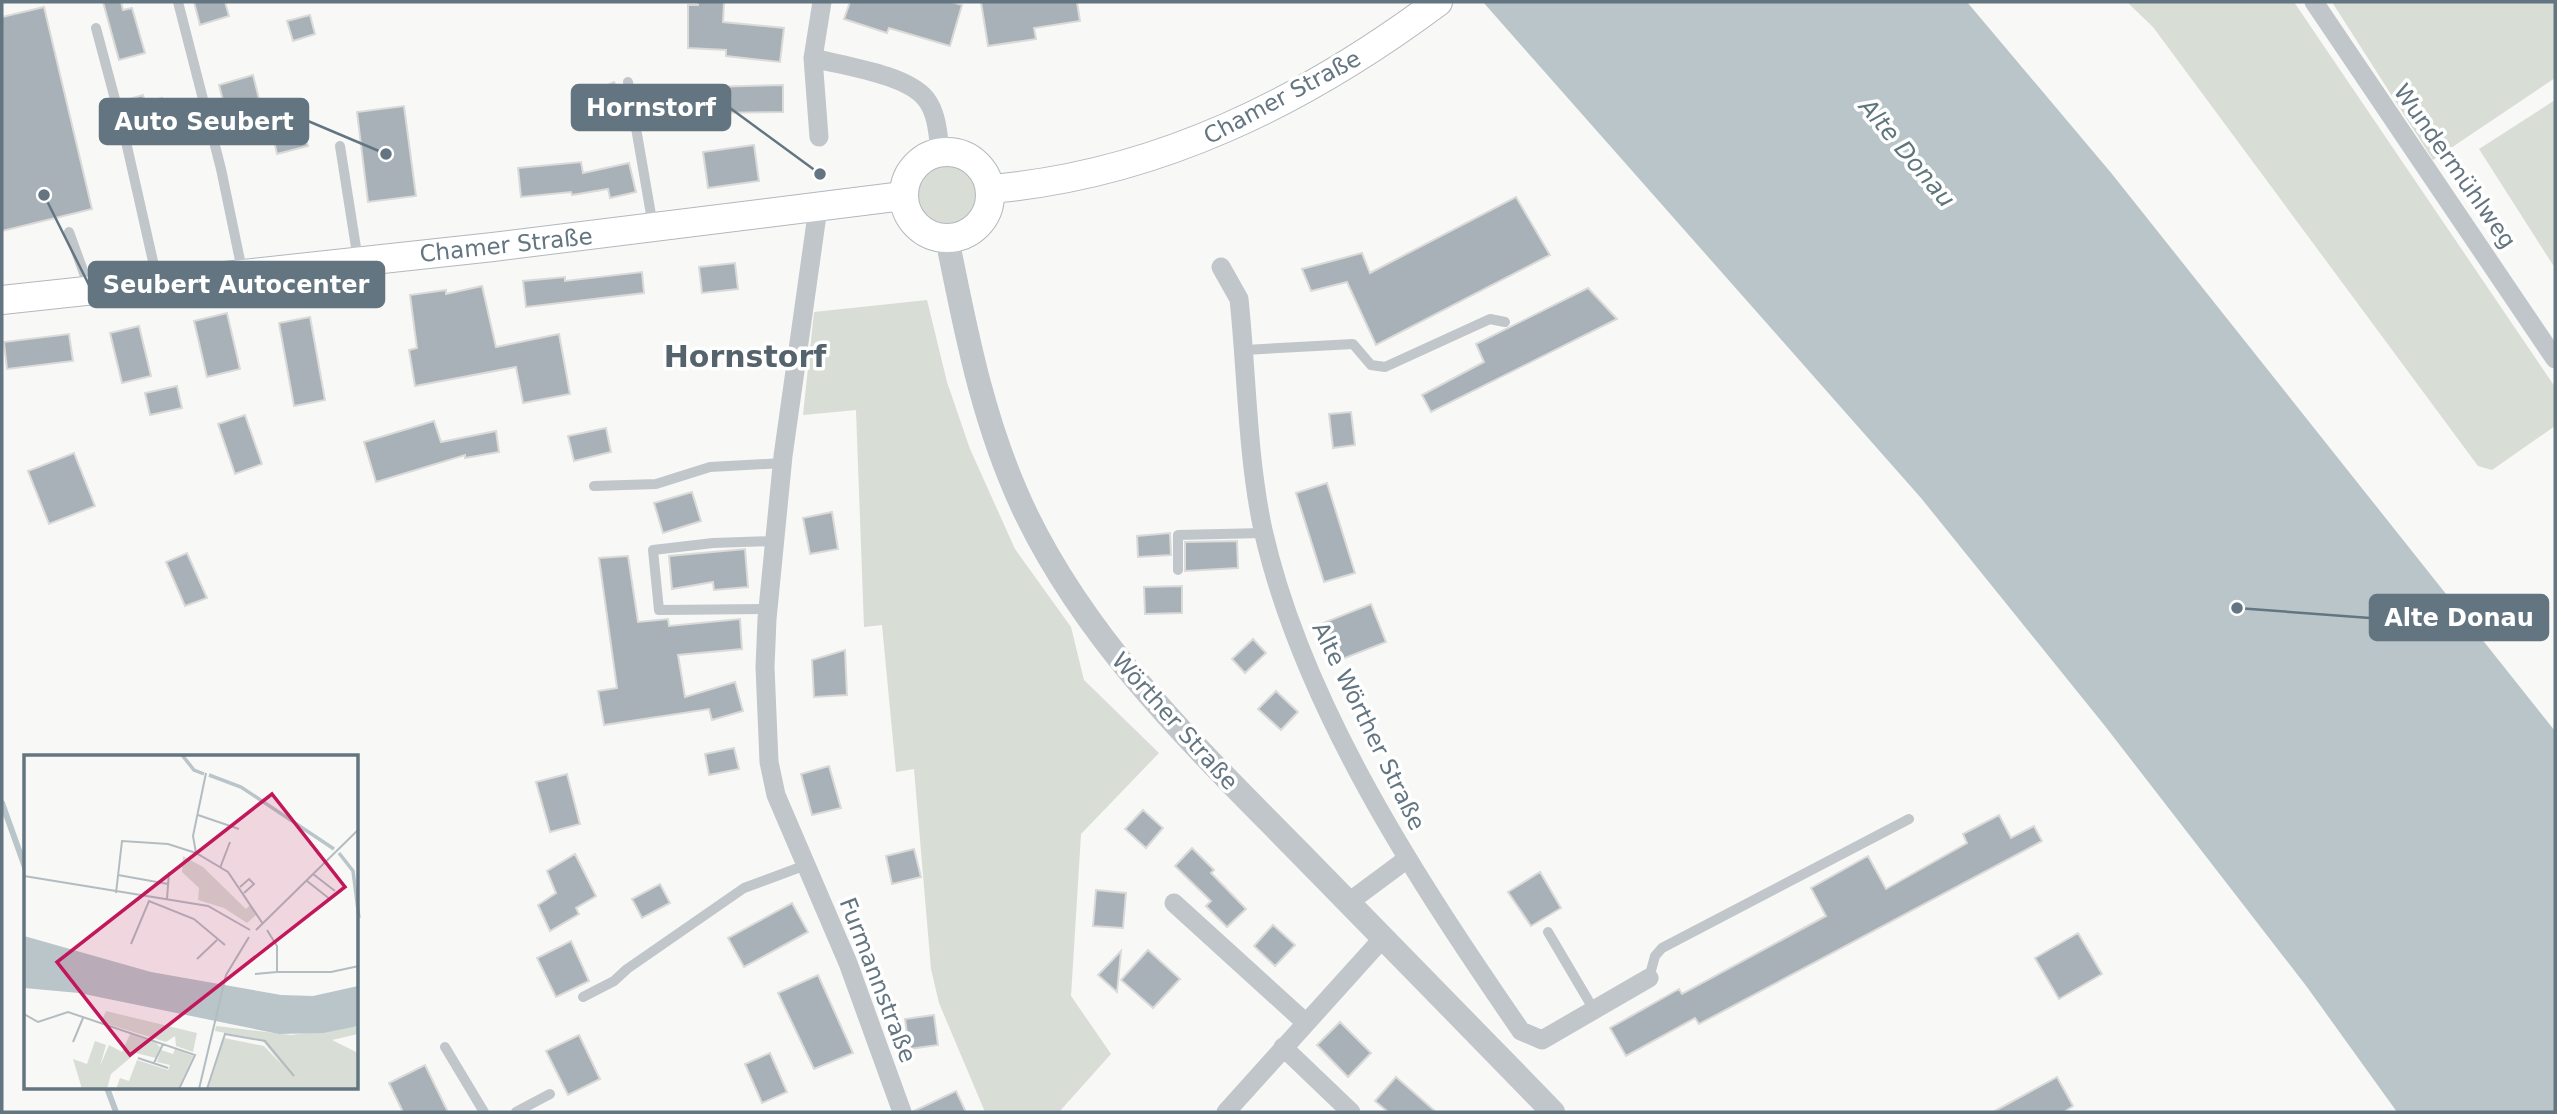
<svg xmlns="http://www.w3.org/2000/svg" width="2557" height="1114" viewBox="0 0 2557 1114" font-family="'DejaVu Sans',sans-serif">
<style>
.green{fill:#d8ddd5}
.water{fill:#b9c5c9}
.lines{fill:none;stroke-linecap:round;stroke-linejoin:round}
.stream{stroke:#b9c5c9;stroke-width:6}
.building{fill:#a8b1b7;stroke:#dadad8;stroke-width:2}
.secondary-casing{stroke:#b1b8bd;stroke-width:30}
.service{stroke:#c1c6ca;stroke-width:10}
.minor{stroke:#c1c6ca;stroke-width:19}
.tertiary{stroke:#c1c6ca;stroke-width:24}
.secondary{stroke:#fff;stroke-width:28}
.labels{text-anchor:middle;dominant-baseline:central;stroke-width:7;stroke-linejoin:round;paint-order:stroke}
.street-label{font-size:23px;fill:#637581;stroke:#fff}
.water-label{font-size:24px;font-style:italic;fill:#5e757c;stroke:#fff}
.district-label{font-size:30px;font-weight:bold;fill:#55636c;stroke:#fff}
.inset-river{fill:none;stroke:#b9c5c9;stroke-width:3.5}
.inset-road{fill:none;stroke:#b3bcc0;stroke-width:2}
.view{fill:#c2185b;fill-opacity:0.15;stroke:#c2185b;stroke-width:3.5}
.inset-edge{fill:none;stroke:#637581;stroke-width:3.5}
.leader{fill:none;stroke:#637581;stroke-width:2.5}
.callout-dot{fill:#637581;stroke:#fff;stroke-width:2.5}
.callout{fill:#637581;stroke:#637581;stroke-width:2.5}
.callout-label{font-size:24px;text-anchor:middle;font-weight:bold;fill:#fff}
</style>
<rect width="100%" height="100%" fill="#f8f8f6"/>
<path class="green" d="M 2127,2 L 2294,2 L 2555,387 L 2555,426 L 2492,470 L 2478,466 L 2153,27 Z
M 2332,2 L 2555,2 L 2555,78 L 2433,160 Z
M 2555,100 L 2555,264 L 2553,265 L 2479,149 Z
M915 196a31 31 0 1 1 62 0a31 31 0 1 1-62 0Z
M 927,300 L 947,382 L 970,449 L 1015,549 L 1071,627 L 1084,680 L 1159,753 L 1081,834 L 1071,996 L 1111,1054 L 1059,1112 L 985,1112 L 939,1003 L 931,969 L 914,769 L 896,772 L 882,625 L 864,627 L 856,410 L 803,415 L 814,312 Z"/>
<path class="water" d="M 1483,2 L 1967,2 L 2112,174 L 2555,731 L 2555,1112 L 2397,1112 L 2307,987 L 2105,726 L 1921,498 Z"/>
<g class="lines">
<path class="stream" d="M 2,803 L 26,870
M 107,1088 L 116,1112"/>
</g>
<path class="building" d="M 103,2 L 121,2 L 123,10 L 132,8 L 145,53 L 119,60 Z
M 194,2 L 225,2 L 229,16 L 200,25 Z
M 698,2 L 724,2 L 723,22 L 784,28 L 780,62 L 726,56 L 726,50 L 688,48 L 688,5 L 698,5 Z
M 850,2 L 952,2 L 962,5 L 950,46 L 889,28 L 887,33 L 844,19 Z
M 981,2 L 1077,2 L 1080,21 L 1034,28 L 1036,39 L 988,46 Z
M 44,7 L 92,209 L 2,231 L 2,17 Z
M 310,15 L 315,34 L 293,41 L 287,21 Z
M 253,75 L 261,107 L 227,116 L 219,85 Z
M 614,82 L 625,107 L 587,124 L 576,99 Z
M 783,85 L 783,112 L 711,113 L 710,87 Z
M 143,95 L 145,102 L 162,98 L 170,130 L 133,140 L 123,101 Z
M 404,106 L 416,196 L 368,202 L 357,112 Z
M 302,124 L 308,146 L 277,154 L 272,132 Z
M 754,145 L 759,181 L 708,188 L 703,152 Z
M 581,162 L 583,173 L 629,163 L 636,192 L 610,198 L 608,189 L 572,195 L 571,192 L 521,197 L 518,168 Z
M 1516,197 L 1550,255 L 1376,345 L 1347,282 L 1311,291 L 1302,269 L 1362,253 L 1370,273 Z
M 735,263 L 738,289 L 702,293 L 699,267 Z
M 642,272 L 644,293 L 526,307 L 523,281 L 565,277 L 565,281 Z
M 482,286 L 496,347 L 559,334 L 570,394 L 523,403 L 516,367 L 415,386 L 409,350 L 417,348 L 410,295 L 446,290 L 446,294 Z
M 1588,288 L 1617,319 L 1431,412 L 1422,395 L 1484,362 L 1476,344 Z
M 227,313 L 240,369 L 207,377 L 194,321 Z
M 310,317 L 325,400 L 294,406 L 279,323 Z
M 139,326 L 151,376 L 122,383 L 110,333 Z
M 69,334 L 73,361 L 7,369 L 4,342 Z
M 177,386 L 182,408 L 150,415 L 145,393 Z
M 1351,412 L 1355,445 L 1333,448 L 1329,414 Z
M 245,415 L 262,464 L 235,474 L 218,424 Z
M 434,421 L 441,442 L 496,431 L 499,452 L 465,458 L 465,455 L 376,482 L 364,442 Z
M 606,428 L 611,452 L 574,461 L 568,436 Z
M 74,453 L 95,506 L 49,524 L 28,471 Z
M 1327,483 L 1355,573 L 1324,582 L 1296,493 Z
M 692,492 L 701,521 L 663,533 L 654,503 Z
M 832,512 L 838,549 L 810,554 L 803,518 Z
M 1170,533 L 1171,555 L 1138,557 L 1137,536 Z
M 1237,541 L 1238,568 L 1185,571 L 1185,542 Z
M 745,549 L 748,587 L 714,590 L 713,582 L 672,589 L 669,556 Z
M 187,553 L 207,598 L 185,606 L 166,562 Z
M 628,556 L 638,622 L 668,619 L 669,626 L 740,619 L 742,649 L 678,655 L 685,697 L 735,682 L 743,711 L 712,720 L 709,709 L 604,725 L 598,691 L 617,688 L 599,558 Z
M 1182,586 L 1182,613 L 1145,614 L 1144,587 Z
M 1371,604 L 1386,642 L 1332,663 L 1318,625 Z
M 1253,639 L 1266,653 L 1245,673 L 1232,659 Z
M 845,650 L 847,695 L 814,697 L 812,660 Z
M 1276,691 L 1298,712 L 1281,730 L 1258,709 Z
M 734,748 L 739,769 L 709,775 L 705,754 Z
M 829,766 L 841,808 L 812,815 L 801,774 Z
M 567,774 L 580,824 L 550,832 L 536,782 Z
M 1143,810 L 1163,828 L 1146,848 L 1125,829 Z
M 1999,815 L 2011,838 L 2034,826 L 2042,841 L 1699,1024 L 1695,1018 L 1626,1056 L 1610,1028 L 1679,989 L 1682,994 L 1826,916 L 1811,888 L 1868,856 L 1886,889 L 1967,843 L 1963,834 Z
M 1192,848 L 1214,870 L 1211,873 L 1246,909 L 1227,927 L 1206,906 L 1211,901 L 1175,866 Z
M 914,849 L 921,877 L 892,884 L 886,856 Z
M 575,854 L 596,896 L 576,908 L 579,914 L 550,931 L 538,905 L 556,893 L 547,871 Z
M 1540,872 L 1561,908 L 1531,926 L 1508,892 Z
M 660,884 L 670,903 L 642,918 L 632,899 Z
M 1096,890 L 1126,893 L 1123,928 L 1093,926 Z
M 792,903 L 808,932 L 744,967 L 728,938 Z
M 1273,925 L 1295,945 L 1275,966 L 1254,946 Z
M 2078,933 L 2102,974 L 2059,999 L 2035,958 Z
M 571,941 L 589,981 L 556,997 L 537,958 Z
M 1148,950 L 1180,979 L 1153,1008 L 1121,980 Z
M 1121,951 L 1117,992 L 1098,975 Z
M 818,975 L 853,1053 L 814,1069 L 778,993 Z
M 934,1015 L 938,1045 L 909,1049 L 905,1019 Z
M 1340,1022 L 1371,1053 L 1348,1077 L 1317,1045 Z
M 579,1035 L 600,1079 L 568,1095 L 546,1051 Z
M 770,1053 L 787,1092 L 762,1103 L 745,1064 Z
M 425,1065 L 448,1112 L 403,1112 L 389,1083 Z
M 1396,1077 L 1436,1112 L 1388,1112 L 1375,1101 Z
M 2057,1077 L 2073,1106 L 2064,1112 L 1993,1112 Z
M 956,1091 L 966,1112 L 914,1112 L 914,1111 Z"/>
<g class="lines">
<defs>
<path id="secondary" d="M904 195a43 43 0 1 1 86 0a43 43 0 1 1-86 0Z
M 990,189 C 1157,175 1305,101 1438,2
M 2,300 L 493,247 L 903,196"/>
</defs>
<use href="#secondary" class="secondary-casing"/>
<path class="service" d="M 178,2 L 221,169 L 242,270
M 96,28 L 124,133 L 157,279
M 628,82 L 653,226
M 340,146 L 358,260
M 69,232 L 89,287
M 1245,350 L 1353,344 L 1371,365 L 1385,367 L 1490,319 L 1505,322
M 594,486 L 656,484 L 710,467 L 783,463
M 1178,570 L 1178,535 L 1264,533
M 768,609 L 659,610 L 653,550 L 713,543 L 775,541
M 1548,932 L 1594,1010
M 1649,978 L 1655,956 L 1662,948 L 1909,819
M 583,997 L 614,981 L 627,969 L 744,888 L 806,865
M 445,1047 L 484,1112
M 516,1112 L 550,1094"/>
<path class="minor" d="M 2314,2 L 2555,359
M 813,58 C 843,66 906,74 926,99 C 937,113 938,134 940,151
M 819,137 L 813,58 L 822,2
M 818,208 L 783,456 L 767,619 L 765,667 L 769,762 L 776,795 L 848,963 L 902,1112
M 1221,267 L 1239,299 C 1247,375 1247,455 1263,530 C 1303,707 1419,883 1521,1031 L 1542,1040 L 1649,978
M 1349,902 L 1407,859
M 1174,903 L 1306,1023
M 1283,1047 L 1351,1112
M 1226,1112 L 1383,938"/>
<path class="tertiary" d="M 947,238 C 966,333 984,428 1027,516 C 1092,649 1198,749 1301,854 C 1385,939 1469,1026 1553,1112"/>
<use href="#secondary" class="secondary"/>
</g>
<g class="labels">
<g class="street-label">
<text transform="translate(1282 97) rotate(-28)">Chamer Straße</text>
<text transform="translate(2455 166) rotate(55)">Wundermühlweg</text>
<text transform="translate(506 245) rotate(-6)">Chamer Straße</text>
<text transform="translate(1175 721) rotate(48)">Wörther Straße</text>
<text transform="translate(1369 726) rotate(64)">Alte Wörther Straße</text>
<text transform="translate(878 980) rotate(69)">Furmannstraße</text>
</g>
<g class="water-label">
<text transform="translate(1907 153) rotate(50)">Alte Donau</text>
</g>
<g class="district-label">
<text x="745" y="356">Hornstorf</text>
</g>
</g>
<g transform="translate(24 755)">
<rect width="334" height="334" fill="#f8f8f6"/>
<path d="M 159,101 L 179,112 L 222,154 L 226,150 L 232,160 L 223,168 L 200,153 L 174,145 L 175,133 L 158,117 ZM 82,256 L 173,278 L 169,297 L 152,291 L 151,281 L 142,287 L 77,267 ZM 192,271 L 267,280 L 334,271 L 334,279 L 308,285 L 334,298 L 334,334 L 184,334 L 200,283 L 240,291 L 258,310 L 238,285 L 191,276 ZM 106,279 L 132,288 L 136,292 L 132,303 L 112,298 L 87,319 L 83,334 L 58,334 L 49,304 L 63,309 L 71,286 L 82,290 L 76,311 L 85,290 L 98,297 ZM 151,294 L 169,301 L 154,334 L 92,334 L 96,323 L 105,326 L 113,305 L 144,315 L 146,310 L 133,307 L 137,295 L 149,299 Z" fill="#d8ddd5"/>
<path d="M 0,181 L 127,217 L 257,240 L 289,241 L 334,231 L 334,271 L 299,278 L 255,279 L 55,238 L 0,233 Z" fill="#b9c5c9"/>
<path class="inset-river" d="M 158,0 L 170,15 L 180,19M 185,20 L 217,32 L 310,94M 315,98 L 329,116 L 335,163"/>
<path class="inset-road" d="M 174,60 L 215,74M 172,98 L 169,81 L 182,18M 196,113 L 206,87M 289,119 L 311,136M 94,120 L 144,129M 0,121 L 184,151 L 226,175M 283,126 L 307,145M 216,132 L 225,124 L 230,129 L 220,138M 92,138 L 98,86 L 144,89 L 172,98 L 204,117 L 239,169M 143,144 L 145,117M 232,175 L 335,74M 243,175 L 253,191 L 253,217 L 307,217 L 335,211M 107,189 L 125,146 L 170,164 L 201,190M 173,204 L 193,185M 231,219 L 253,217M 0,259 L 14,267 L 44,257 L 171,300 L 155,334M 49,287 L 59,263M 114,303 L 144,313M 130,308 L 139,289M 175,334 L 202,220 L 225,182M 183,334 L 201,279 L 241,286 L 270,321"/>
<path class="view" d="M 248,39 L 321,132 L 106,300 L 33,207 Z"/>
<rect width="334" height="334" class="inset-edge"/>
</g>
<path class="leader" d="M820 174L730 108M386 154L308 121M44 195L89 285M2237 608L2370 618"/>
<g class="callout-dot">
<circle cx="820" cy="174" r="7"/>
<circle cx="386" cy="154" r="7"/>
<circle cx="44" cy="195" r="7"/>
<circle cx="2237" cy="608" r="7"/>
</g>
<g class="callout">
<rect x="572" y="85" width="158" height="45" rx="7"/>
<rect x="100" y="99" width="208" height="45" rx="7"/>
<rect x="89" y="262" width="295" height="45" rx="7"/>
<rect x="2370" y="595" width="178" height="45" rx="7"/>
</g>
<g class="callout-label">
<text x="651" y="116">Hornstorf</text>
<text x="204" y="130">Auto Seubert</text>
<text x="236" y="293">Seubert Autocenter</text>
<text x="2459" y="626">Alte Donau</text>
</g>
<rect width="2557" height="1114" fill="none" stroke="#637581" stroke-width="7"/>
</svg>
